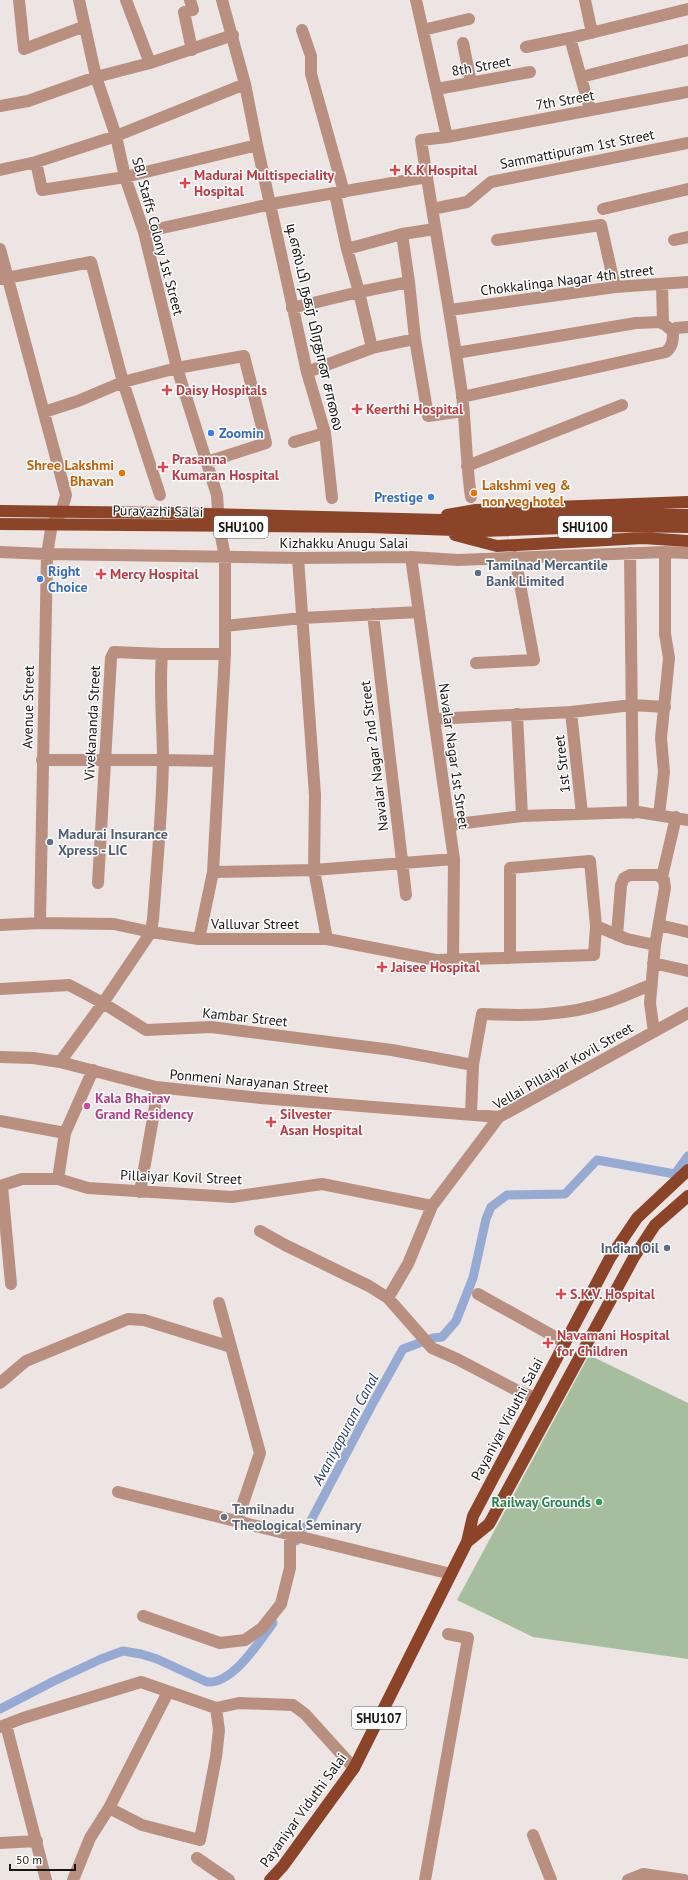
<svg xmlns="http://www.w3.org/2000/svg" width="688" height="1880" viewBox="0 0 688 1880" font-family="'PT Sans','Noto Sans Tamil',sans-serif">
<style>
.green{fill:#a6be9d}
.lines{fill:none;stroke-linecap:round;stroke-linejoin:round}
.canal{stroke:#96abd4;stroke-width:9}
.minor{stroke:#b98f80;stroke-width:12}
.major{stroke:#8c4429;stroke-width:12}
.health-dot{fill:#e0444e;stroke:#fff;stroke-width:1.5}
.shop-dot{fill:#3f7fe0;stroke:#fff;stroke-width:1.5}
.food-dot{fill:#e8710a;stroke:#fff;stroke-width:1.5}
.service-dot{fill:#5c6f8a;stroke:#fff;stroke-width:1.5}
.hotel-dot{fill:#d1479c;stroke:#fff;stroke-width:1.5}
.leisure-dot{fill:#2e9e5b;stroke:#fff;stroke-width:1.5}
.worship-dot{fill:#6b7280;stroke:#fff;stroke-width:1.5}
.labels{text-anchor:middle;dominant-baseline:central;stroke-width:3;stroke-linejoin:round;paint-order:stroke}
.shield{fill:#fff;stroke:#5d5c5b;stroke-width:1}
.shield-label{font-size:13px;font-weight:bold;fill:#181615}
.street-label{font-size:14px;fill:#181615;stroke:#fff}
.health-label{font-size:14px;font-weight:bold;fill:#be3a42;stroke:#fff;text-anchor:start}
.shop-label{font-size:14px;font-weight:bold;fill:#366cbe;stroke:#fff;text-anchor:start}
.food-label{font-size:14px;font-weight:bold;fill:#c56008;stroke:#fff;text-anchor:end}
.service-label{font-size:14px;font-weight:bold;fill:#4e5e75;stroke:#fff;text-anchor:start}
.hotel-label{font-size:14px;font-weight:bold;fill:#b23c85;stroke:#fff;text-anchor:start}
.leisure-label{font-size:14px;font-weight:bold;fill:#27864d;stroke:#fff;text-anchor:end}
.worship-label{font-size:14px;font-weight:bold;fill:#5b616d;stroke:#fff;text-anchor:start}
.water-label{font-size:15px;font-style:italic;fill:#223b6f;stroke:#fff}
</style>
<rect width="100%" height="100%" fill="#ece5e3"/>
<path class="green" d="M 589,1355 L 688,1403 L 688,1659 L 533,1637 L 457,1600 Z"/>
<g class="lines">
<path class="canal" d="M 296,1541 L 300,1529 L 308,1526 L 374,1401 L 403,1349 L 433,1338 L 442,1337 L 456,1321 L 473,1278 L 486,1219 L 491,1207 L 507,1195 L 565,1194 L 597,1160 L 675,1174 L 688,1156
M 0,1709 L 54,1681 L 101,1659 L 123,1651 L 141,1654 L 157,1659 L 207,1682 C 233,1684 259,1642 273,1623"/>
<path class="minor" d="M 19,0 L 24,49 L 85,26
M 79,0 L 96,77 L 116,136 L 125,177 L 144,232 L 177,368 L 217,495 L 219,526 L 225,557 L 225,654 L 213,872 L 199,939
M 126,0 L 150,63 L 233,35
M 190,0 L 193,10 L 184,12 L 192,50
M 222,0 L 245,84 L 257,145 L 307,372 L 325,433 L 332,498
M 416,0 L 447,137 L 421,140 C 434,225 450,309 462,394 C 466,428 466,463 471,497
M 585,0 L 592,33
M 302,30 L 311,56 L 311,74 L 344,192
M 423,30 L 469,19
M 463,43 L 471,83
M 526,47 L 570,38
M 581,77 L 688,50
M 437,89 L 530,72
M 0,106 L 28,101 L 96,77 L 150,63
M 590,110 L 570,38 L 688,9
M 447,137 L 688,92
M 36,162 L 116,136 L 245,84
M 0,170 L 36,162 L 42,190 L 125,177 L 257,145
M 335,194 L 347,249 L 402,234 L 435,229
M 432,209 L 467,202 L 491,182 L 688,143
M 603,209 L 688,189
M 144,232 L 271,204 L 427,177
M 402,234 L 409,282
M 497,240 L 601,225 L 615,287
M 674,240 L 688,237
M 0,249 L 66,495 L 61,513 L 52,524 L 47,554 L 40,923
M 1,279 L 91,262 L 123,382 L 160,495
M 662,284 L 663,324
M 292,308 L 359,292 L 347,249
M 450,310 L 615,287 L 688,282
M 415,339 L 409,282 L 359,292 L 372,348 L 415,339 L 428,416 L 463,411
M 456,353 L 636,323 L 661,322 L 673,331
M 307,372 L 372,348
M 462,397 L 666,352 C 673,346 673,340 673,331 L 676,328 L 688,327
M 44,412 L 78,401 L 123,382 L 177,368 L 244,356 L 266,443 L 207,462
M 294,442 L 325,433
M 467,466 L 622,405
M 0,552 L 47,554 L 298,558 L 411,557 L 458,560 L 665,552 L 688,553
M 630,553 L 633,813
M 411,557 L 454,859 L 453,960
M 298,558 L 315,795 L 314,870 L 327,939
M 373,614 L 406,895
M 225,626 L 302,618 L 419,612
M 476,663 L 534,660 L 515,557
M 571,712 L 582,814
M 517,714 L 522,816 L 638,812 L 688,820
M 434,719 L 571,712 L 632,705 L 665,707
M 42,760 L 163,760 L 218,761
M 659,815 L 664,772 L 661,738 L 669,658 L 665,634 L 665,552
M 449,825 L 522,816
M 213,872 L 314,870 L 454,859
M 662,877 L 676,817
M 98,883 L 111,658 L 114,652 L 162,654 L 225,654
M 0,925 L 40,923 L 114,924 L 151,932 L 199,939 L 327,939 L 436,960 L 594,955 L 596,926 L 590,861 L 510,868 L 510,958
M 659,925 L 688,932
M 596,926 L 627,939 L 655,945 L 650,1003 L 654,1032
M 617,935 L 621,885 L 624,878 L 630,875 L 658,875 L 664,880 L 665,888 L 655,945
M 653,963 L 688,971
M 0,989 L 69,985 L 103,1003 L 146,1030 L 211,1027 L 392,1050 L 473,1065
M 0,1057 L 33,1058 L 60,1062 L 156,1087 L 261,1098 L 499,1117
M 60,1062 L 103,1003 L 151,932 L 153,919 C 157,866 162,813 163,761 C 163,725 159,690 162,654
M 471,1114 L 473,1065 L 482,1014 C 525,1016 567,1016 608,1002 C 623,997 637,990 651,985
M 0,1121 L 65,1133 L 93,1070
M 58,1179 L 65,1133
M 0,1186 L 22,1179 L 58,1179 L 88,1188 L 232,1197 L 322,1184 L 432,1206
M 2,1186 L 11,1284
M 140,1192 L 155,1107 L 156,1087
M 260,1231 L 285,1245 L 369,1286 L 388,1298 L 432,1348 L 457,1359 L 522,1393 L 536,1398
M 478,1294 L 564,1342
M 388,1298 L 408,1264 L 432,1206 L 499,1117 L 688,1013
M 219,1303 L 260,1453 L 237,1521
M 0,1383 L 26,1361 L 128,1319 L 144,1320 L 231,1347
M 118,1492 L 451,1574
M 143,1616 L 220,1643 L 245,1640 L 262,1628 L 281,1604 L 290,1568 L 290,1534
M 6,1725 L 46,1880
M 0,1727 L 23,1718 L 141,1682 L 216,1708
M 109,1808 L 142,1825 L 200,1840 L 216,1757 L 219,1730 L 216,1708 L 239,1703 L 293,1705 L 305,1714 L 354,1768
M 533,1835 L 551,1880
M 0,1843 L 37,1841
M 197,1858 L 229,1880
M 73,1880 L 90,1838 L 109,1808 L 168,1692
M 425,1880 L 468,1638 L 448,1634
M 628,1880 L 643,1874 L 684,1880"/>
<path class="major" d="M 0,511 L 169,513 L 481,521 L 619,515 L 688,515
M 447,515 L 476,510 L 688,502
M 0,524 L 369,527 L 483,531 L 621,526 L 688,527
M 455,535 L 497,546 L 643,538 L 688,541
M 467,1542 L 489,1524 L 634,1257 L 655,1225 L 688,1196
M 270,1880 L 283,1866 L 354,1768 L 467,1542 L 473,1516 L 610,1258 L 637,1218 L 688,1170"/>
</g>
<g class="health-dot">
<path d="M393 164h4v4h4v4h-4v4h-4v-4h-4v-4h4z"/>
<path d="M183 177h4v4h4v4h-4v4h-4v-4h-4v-4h4z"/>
<path d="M165 384h4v4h4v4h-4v4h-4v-4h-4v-4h4z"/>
<path d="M355 403h4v4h4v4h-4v4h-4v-4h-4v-4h4z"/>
<path d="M161 461h4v4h4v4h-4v4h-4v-4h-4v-4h4z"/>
<path d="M99 568h4v4h4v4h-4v4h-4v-4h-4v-4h4z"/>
<path d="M380 961h4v4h4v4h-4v4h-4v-4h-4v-4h4z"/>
<path d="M269 1116h4v4h4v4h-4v4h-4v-4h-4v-4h4z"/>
<path d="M559 1288h4v4h4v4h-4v4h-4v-4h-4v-4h4z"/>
<path d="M546 1337h4v4h4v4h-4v4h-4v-4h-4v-4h4z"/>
</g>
<g class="shop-dot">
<circle cx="211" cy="433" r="4"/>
<circle cx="431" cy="497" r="4"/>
<circle cx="40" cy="579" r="4"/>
</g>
<g class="food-dot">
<circle cx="122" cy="473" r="4"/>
<circle cx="474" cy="493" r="4"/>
</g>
<g class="service-dot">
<circle cx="478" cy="573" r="4"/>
<circle cx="50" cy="842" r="4"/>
<circle cx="667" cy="1248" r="4"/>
</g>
<circle class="hotel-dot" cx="87" cy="1106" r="4"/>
<circle class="leisure-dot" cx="599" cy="1502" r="4"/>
<circle class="worship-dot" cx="224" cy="1517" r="4"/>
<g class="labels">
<g class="shield">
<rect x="214" y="516" width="54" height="22" rx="3"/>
<rect x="558" y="516" width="54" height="22" rx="3"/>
<rect x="352" y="1707" width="54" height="22" rx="3"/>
</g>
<g class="shield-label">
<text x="241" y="527">SHU100</text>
<text x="585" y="527">SHU100</text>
<text x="379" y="1718">SHU107</text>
</g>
<g class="street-label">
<text transform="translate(481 66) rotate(-10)">8th Street</text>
<text transform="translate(565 100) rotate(-10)">7th Street</text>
<text transform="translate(577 149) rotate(-11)">Sammattipuram 1st Street</text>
<text transform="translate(158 236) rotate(75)">SBI Staffs Colony 1st Street</text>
<text transform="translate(567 280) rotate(-7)">Chokkalinga Nagar 4th street</text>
<text transform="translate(315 327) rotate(77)">டி.எஸ்.பி நகர் பிரதான சாலை</text>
<text transform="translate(158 511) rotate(1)">Puravazhi Salai</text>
<text x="344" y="543">Kizhakku Anugu Salai</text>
<text transform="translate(28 707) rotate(-89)">Avenue Street</text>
<text transform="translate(92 723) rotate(-87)">Vivekananda Street</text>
<text transform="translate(374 756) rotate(-97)">Navalar Nagar 2nd Street</text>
<text transform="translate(454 756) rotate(82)">Navalar Nagar 1st Street</text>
<text transform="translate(562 764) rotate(-96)">1st Street</text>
<text x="255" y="924">Valluvar Street</text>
<text transform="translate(245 1017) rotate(6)">Kambar Street</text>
<text transform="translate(563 1066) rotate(-30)">Vellai Pillaiyar Kovil Street</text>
<text transform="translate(249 1081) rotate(5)">Ponmeni Narayanan Street</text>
<text transform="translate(181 1177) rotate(2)">Pillaiyar Kovil Street</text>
<text transform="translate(507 1419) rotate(-62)">Payaniyar Viduthi Salai</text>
<text transform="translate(303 1810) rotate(-54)">Payaniyar Viduthi Salai</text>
</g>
<g class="health-label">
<text x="404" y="170">K.K Hospital</text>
<text x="194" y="175">Madurai Multispeciality<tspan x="194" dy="16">Hospital</tspan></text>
<text x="176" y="390">Daisy Hospitals</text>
<text x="366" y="409">Keerthi Hospital</text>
<text x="172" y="459">Prasanna<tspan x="172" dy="16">Kumaran Hospital</tspan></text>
<text x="110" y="574">Mercy Hospital</text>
<text x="391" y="967">Jaisee Hospital</text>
<text x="280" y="1114">Silvester<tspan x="280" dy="16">Asan Hospital</tspan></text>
<text x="570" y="1294">S.K.V. Hospital</text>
<text x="557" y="1335">Navamani Hospital<tspan x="557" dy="16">for Children</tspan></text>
</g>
<g class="shop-label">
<text x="219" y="433">Zoomin</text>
<text x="423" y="497" text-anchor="end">Prestige</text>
<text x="48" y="571">Right<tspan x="48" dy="16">Choice</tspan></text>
</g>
<g class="food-label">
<text x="114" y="465">Shree Lakshmi<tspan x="114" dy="16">Bhavan</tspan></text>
<text x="482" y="485" text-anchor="start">Lakshmi veg &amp;<tspan x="482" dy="16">non veg hotel</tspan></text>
</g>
<g class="service-label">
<text x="486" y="565">Tamilnad Mercantile<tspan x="486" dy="16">Bank Limited</tspan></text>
<text x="58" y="834">Madurai Insurance<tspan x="58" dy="16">Xpress - LIC</tspan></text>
<text x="659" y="1248" text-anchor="end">Indian Oil</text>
</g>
<g class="hotel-label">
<text x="95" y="1098">Kala Bhairav<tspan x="95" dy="16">Grand Residency</tspan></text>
</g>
<g class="leisure-label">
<text x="591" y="1502">Railway Grounds</text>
</g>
<g class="worship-label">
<text x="232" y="1509">Tamilnadu<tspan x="232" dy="16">Theological Seminary</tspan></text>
</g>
<g class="water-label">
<text transform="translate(345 1429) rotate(-62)">Avaniyapuram Canal</text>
</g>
</g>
<path d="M10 1864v6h65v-6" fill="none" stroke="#181615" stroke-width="2"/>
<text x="16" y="1864" font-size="12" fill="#181615" stroke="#ffffff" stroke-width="3" paint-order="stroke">50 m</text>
</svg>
